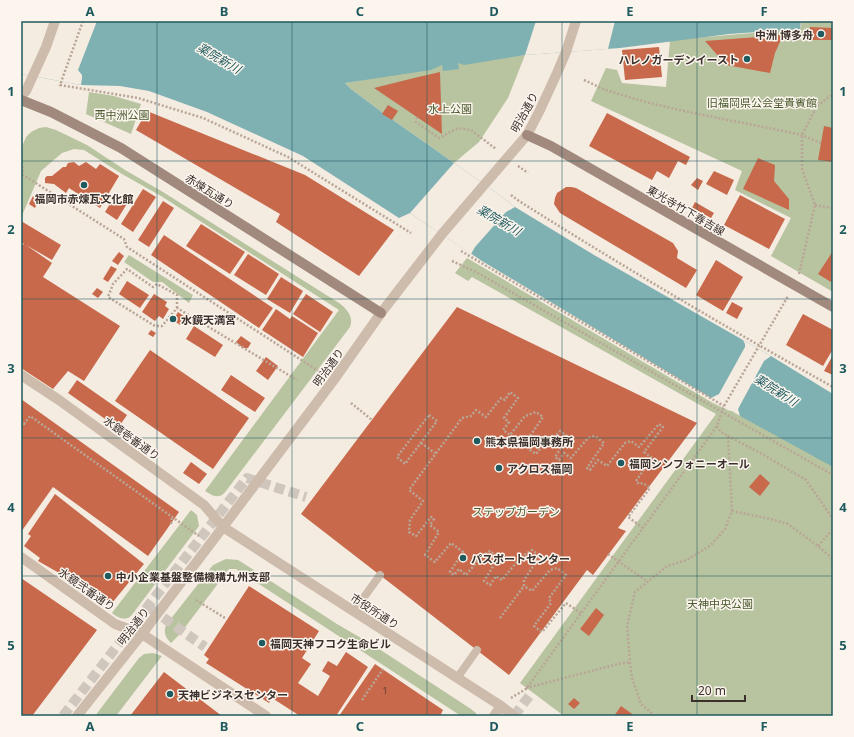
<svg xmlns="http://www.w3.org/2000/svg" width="854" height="737" viewBox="0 0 854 737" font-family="'Noto Sans','Noto Sans JP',sans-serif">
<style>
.green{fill:#b8c4a0}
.water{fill:#7fb0b2}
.pier{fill:#f4ebe1}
.building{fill:#c8694b}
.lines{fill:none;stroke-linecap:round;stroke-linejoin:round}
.pedestrian-tunnel{stroke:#cfc6bd;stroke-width:10;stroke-dasharray:10 5;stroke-linecap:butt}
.path{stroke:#b9a596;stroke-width:2.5;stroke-dasharray:2 2;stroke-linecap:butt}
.service{stroke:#cdbbac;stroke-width:8}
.minor{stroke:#cdbbac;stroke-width:10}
.tertiary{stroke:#cdbbac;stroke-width:10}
.secondary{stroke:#a18a7d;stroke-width:10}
.grid{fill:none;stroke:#1f5a5e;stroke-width:1;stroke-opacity:0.55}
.poi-dot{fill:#1f5a5e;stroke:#fbf5ee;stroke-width:1.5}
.labels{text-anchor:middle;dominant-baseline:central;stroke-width:3;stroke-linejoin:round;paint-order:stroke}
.number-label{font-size:9px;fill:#5e3e33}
.poi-label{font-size:11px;font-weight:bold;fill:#3b302b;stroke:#fbf5ee;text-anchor:start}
.park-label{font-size:11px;fill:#4a5a2e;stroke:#fbf5ee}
.street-label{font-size:11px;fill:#3b302b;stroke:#fbf5ee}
.water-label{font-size:12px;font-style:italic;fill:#1f5a5e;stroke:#fbf5ee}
.neatline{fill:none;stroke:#1f5a5e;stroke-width:1.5}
.grid-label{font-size:13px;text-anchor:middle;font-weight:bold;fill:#1f5a5e}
</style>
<rect width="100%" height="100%" fill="#f4ebe1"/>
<path class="green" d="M 802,21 L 833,21 L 833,292 L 771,256 L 791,218 L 735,190 L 742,171 L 591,101 L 606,68 L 617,70 L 622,83 L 666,87 L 670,40 L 800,29 Z
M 525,55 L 508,98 L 479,142 L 454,163 L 383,113 L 351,89 L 345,83 L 442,65 Z
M 89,92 L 114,96 L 141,104 L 131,134 L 86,114 Z
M 46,127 L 56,130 L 87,145 L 125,170 L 163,192 L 339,303 C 347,309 354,317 350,327 L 226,491 C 219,500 213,496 205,491 L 339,310 L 161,196 L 122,174 L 84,150 L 74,149 L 62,153 L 41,171 L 21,218 L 21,149 L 26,137 L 31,132 L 39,128 Z
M 129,255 L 193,295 L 189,303 L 162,282 L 153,282 L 124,262 Z
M 467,258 L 713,403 L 730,411 L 737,410 L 833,464 L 833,716 L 564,716 L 520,683 L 716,414 L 472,277 L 468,281 L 455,273 Z
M 191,510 L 197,515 L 199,526 L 131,616 C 125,621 118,618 112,613 Z
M 226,559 L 238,560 L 243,563 L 337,624 L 373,645 L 471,709 L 476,713 L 476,716 L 461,716 L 236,569 L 229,569 L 180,634 L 171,643 C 166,638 163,633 166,625 L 213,565 Z
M 153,653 L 162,656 L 116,716 L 95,716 L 139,658 L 144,654 Z"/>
<path class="water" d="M 21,21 L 801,21 L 800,29 L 729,34 L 620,48 L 525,55 L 464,65 L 458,63 L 459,69 L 443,71 L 442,65 L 431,70 L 345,83 L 351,89 L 383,113 L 498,194 L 515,207 L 594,255 L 771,356 L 833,394 L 833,467 L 740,416 L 721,402 L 711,398 L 482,261 L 410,213 L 399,218 L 303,156 L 207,112 L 149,91 L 120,86 L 81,85 L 21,74 Z"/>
<path class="pier" d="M 21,21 L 97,21 L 78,70 L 82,75 L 82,78 L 81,85 L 21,74 Z
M 536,21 L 615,21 L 608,49 L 525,55 Z
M 454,163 L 498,194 L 515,207 L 506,212 L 475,247 L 471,254 L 410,213 Z
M 743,340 L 771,356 L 764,361 L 738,409 L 740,416 L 711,398 L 719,394 L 745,347 L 745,344 Z"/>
<path class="building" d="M 810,27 L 833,28 L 833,40 L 808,40 Z
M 783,35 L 775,53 L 770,73 L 726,65 L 705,41 Z
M 659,47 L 662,77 L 625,80 L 622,50 Z
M 440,72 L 442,134 L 374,88 L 414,78 Z
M 388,105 L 398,111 L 392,120 L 382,114 Z
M 147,111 L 305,175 L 394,230 L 359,276 L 276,222 L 280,214 L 136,130 Z
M 607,113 L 690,157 L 686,165 L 678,161 L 669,178 L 657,171 L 652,180 L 589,146 Z
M 824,126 L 833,128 L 833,162 L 818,160 Z
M 758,158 L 775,165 L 774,181 L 789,199 L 789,210 L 743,189 Z
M 74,162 L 79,166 L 86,162 L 96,169 L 100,164 L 119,176 L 100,208 L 69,188 L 66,193 L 54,184 L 45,183 L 45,178 L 47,176 L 52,176 L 63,167 L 66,167 L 68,163 Z
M 714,171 L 734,180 L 727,195 L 706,184 Z
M 697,178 L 703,181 L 698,190 L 691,185 Z
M 566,187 L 571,187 L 576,188 L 673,243 L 678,251 L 677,258 L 697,270 L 686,288 L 560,213 L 554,204 L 555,198 L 557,193 Z
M 143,189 L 156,197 L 133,232 L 121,224 Z
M 116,194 L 128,202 L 117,220 L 105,212 Z
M 740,195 L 785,219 L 769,249 L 724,225 Z
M 33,196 L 39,200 L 35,208 L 29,204 Z
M 163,201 L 174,208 L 149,247 L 138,240 Z
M 695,202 L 714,213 L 711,218 L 692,208 Z
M 21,221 L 61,245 L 52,260 L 26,245 L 52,263 L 43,277 L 120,326 L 84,381 L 68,371 L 53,389 L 21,368 L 21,246 L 24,244 L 21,242 Z
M 201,224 L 245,252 L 230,274 L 186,246 Z
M 164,235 L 273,308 L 259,328 L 151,255 Z
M 833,251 L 833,278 L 831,282 L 818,274 Z
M 119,252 L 124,256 L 118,265 L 112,261 Z
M 248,254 L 279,274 L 266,295 L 234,275 Z
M 716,260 L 743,277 L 723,311 L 696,295 Z
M 111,266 L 117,269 L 108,282 L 103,279 Z
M 281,277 L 303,291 L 290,313 L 267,299 Z
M 127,281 L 149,295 L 140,308 L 119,294 Z
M 97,288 L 103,292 L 98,298 L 92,294 Z
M 154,294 L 167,302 L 165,306 L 169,309 L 163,319 L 159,316 L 155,321 L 142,312 Z
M 306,294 L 333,312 L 320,332 L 293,314 Z
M 732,302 L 743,308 L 737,319 L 726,313 Z
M 457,307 L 697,423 L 618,528 L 626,531 L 593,575 L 587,570 L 509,675 L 301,514 Z
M 276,309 L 290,319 L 292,316 L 318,333 L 303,357 L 262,330 Z
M 178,312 L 185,317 L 180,325 L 173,320 Z
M 803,314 L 833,330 L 833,349 L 823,366 L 786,345 Z
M 194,326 L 223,345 L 215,357 L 186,339 Z
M 151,330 L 156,333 L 153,337 L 148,334 Z
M 241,336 L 251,343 L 248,348 L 243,348 L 236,342 Z
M 150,350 L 249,418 L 213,469 L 115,401 Z
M 833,355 L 833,375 L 824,371 Z
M 266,357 L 278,366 L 268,380 L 256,371 Z
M 231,375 L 265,398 L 255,412 L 221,390 Z
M 77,380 L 127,415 L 118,428 L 68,393 Z
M 21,399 L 179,512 L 148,556 L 53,487 L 21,532 Z
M 191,462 L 207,474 L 199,484 L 183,473 Z
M 760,474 L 770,483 L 760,496 L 749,487 Z
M 55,494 L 144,564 L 112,603 L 38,561 L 40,558 L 24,546 L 31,536 L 28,534 Z
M 21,578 L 97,630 L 32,716 L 21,716 Z
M 249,586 L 319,631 L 302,658 L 311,664 L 298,683 L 318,696 L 330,676 L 322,671 L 328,661 L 337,666 L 346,652 L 368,667 L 336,716 L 300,716 L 272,698 L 269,703 L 206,663 L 209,659 L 204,655 Z
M 596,608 L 604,615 L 589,636 L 580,629 Z
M 375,664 L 443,710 L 440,716 L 339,716 Z
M 164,672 L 222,716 L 130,716 Z
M 574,698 L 580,703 L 574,709 L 568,704 Z
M 621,706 L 635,716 L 614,716 Z"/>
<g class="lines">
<path class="pedestrian-tunnel" d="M 151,609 L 205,647
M 63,716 L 247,478 L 306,497
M 514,716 L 530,695"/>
<path class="path" d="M 83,21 L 60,85 L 138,98 L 203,118 L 288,157 L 411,233
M 584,80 C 593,84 602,89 612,92 C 674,112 739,121 802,135 L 821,143
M 417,117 L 416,122 L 439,138 L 458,128 L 471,130 L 496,149
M 21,154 L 23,175 L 124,239 L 127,247 L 323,374
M 518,166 L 528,173
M 511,195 L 519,201 C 622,266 727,328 833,387
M 815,205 L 833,208
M 461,251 L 724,406
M 452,261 L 476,272 L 833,475
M 799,274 L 815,205 L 802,169 L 802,135 L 817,106 L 833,94
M 177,308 L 177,295 L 157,284 L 153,287 L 127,269 L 113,284 L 108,297 L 155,326 L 162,326 L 177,308 L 297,380
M 351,403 L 372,420
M 429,415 L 437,421 L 405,464 L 397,457 Z
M 21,421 L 24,424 L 30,416 L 199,536
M 717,426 L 721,432 L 728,436 L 732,511
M 728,436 L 762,454 L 806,480 L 833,519
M 421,443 L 435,453
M 171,524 L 172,516
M 818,546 L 833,529
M 608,554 L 648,582
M 196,600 L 225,618
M 581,613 L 566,603 L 542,632 L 534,626 L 551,603 L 549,598 L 566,575 L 557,568 L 550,570 L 532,591 L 524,586 L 524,580 L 540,556 L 532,550 L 521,557 L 502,580 L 496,576 L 490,585 L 484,581 L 499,557 L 490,551 L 482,556 L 466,575 L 459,569 L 454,575 L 450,572 L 463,552 L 451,543 L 435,562 L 425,555 L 439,532 L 430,525 L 434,519 L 431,517 L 416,536 L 409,532 L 410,520 L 423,501 L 409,490 L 462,418 L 471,416 L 476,410 L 486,417 L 501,398 L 505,400 L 510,392 L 518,398 L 504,418 L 509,422 L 503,430 L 510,435 L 525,416 L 536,412 L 543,417 L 530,436 L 530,450 L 536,454 L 551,435 L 554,438 L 560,431 L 568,437 L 555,457 L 559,460 L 564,453 L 571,458 L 588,438 L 595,436 L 604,443 L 587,468 L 590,470 L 598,460 L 607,466 L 625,443 L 631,441 L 639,447 L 659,424 L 663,427 L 644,452 L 652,458 L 636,481 L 639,484 L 643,483 L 650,488 L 628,517 L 643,528
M 500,618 L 524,586
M 526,688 L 618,664 L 630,662
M 511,698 L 526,689 L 717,426 L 724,406 L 788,296
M 362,700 L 383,669
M 655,716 L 641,704 L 632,678 L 630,662 L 627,626 L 635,592 L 667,566 L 687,560 L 711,545 L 725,529 L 732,511 L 771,519 L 788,524 L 818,546 L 833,559"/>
<path class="service" d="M 354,611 L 380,575
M 457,678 L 477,650"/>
<path class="minor" d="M 21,557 L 115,624 L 142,634 L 266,716"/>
<path class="tertiary" d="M 21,96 L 26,91 L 46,47 L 55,21
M 21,375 L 59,400 L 204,505 L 223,527 L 501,706 L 514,716
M 77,716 L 142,634 L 223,527 L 333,381 L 381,313 L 442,234 L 527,135 L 540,110 L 557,73 L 566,52 L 576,21
M 494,716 L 501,706"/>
<path class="secondary" d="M 21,100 L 51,112 L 121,148 L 381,313
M 527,135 L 551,146 L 833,307"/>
</g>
<path class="grid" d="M 157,21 L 157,716M 292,21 L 292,716M 427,21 L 427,716M 562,21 L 562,716M 697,21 L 697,716M 21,161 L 833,161M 21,299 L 833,299M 21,438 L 833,438M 21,576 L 833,576"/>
<g class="poi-dot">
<circle cx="821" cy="34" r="4"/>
<circle cx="747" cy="59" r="4"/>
<circle cx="84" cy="185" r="4"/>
<circle cx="173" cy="319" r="4"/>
<circle cx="477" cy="441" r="4"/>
<circle cx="621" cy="463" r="4"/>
<circle cx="499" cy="468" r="4"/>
<circle cx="463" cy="558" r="4"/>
<circle cx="108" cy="576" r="4"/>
<circle cx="262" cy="643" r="4"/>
<circle cx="170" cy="694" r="4"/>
</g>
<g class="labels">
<g class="number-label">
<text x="385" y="690">1</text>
</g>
<g class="poi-label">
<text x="813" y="34" text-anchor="end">中洲 博多舟</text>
<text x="739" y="59" text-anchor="end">ハレノガーデンイースト</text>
<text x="84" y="198" text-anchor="middle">福岡市赤煉瓦文化館</text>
<text x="181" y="319">水鏡天満宮</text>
<text x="485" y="441">熊本県福岡事務所</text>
<text x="629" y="463">福岡シンフォニーオール</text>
<text x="507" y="468">アクロス福岡</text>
<text x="471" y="558">パスポートセンター</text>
<text x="116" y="576">中小企業基盤整備機構九州支部</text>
<text x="270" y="643">福岡天神フコク生命ビル</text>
<text x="178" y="694">天神ビジネスセンター</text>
</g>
<g class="park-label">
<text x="762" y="102">旧福岡県公会堂貴賓館</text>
<text x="450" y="108">水上公園</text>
<text x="122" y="114">西中洲公園</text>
<text x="516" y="511">ステップガーデン</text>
<text x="720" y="603">天神中央公園</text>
</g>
<g class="street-label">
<text transform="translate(524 112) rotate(-61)">明治通り</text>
<text transform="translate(210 191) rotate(32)">赤煉瓦通り</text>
<text transform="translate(686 210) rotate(30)">東光寺竹下春吉線</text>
<text transform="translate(328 367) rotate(-54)">明治通り</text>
<text transform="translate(132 438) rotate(36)">水鏡壱番通り</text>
<text transform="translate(87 589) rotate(35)">水鏡弐番通り</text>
<text transform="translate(375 611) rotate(33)">市役所通り</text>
<text transform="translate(133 626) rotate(-52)">明治通り</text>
</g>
<g class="water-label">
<text transform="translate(219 58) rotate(30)">薬院新川</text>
<text transform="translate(499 220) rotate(30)">薬院新川</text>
<text transform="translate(776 390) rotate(32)">薬院新川</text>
</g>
</g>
<rect width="854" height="737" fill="none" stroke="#fbf5ee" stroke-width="44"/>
<path d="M692 695v6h53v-6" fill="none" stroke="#3b302b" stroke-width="2"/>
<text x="698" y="695" font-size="12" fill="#3b302b" stroke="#fbf5ee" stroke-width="3" paint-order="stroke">20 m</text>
<rect x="22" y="22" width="810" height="693" class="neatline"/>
<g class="grid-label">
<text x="90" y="16">A</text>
<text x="224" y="16">B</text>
<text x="360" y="16">C</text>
<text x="494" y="16">D</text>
<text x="630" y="16">E</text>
<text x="764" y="16">F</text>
<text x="11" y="96">1</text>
<text x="843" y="96">1</text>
<text x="11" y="234">2</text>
<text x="843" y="234">2</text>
<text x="11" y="373">3</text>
<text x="843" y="373">3</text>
<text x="11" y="512">4</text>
<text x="843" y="512">4</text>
<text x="11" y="650">5</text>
<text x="843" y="650">5</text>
<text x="90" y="731">A</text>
<text x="224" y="731">B</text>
<text x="360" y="731">C</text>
<text x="494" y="731">D</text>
<text x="630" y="731">E</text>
<text x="764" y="731">F</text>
</g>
</svg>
